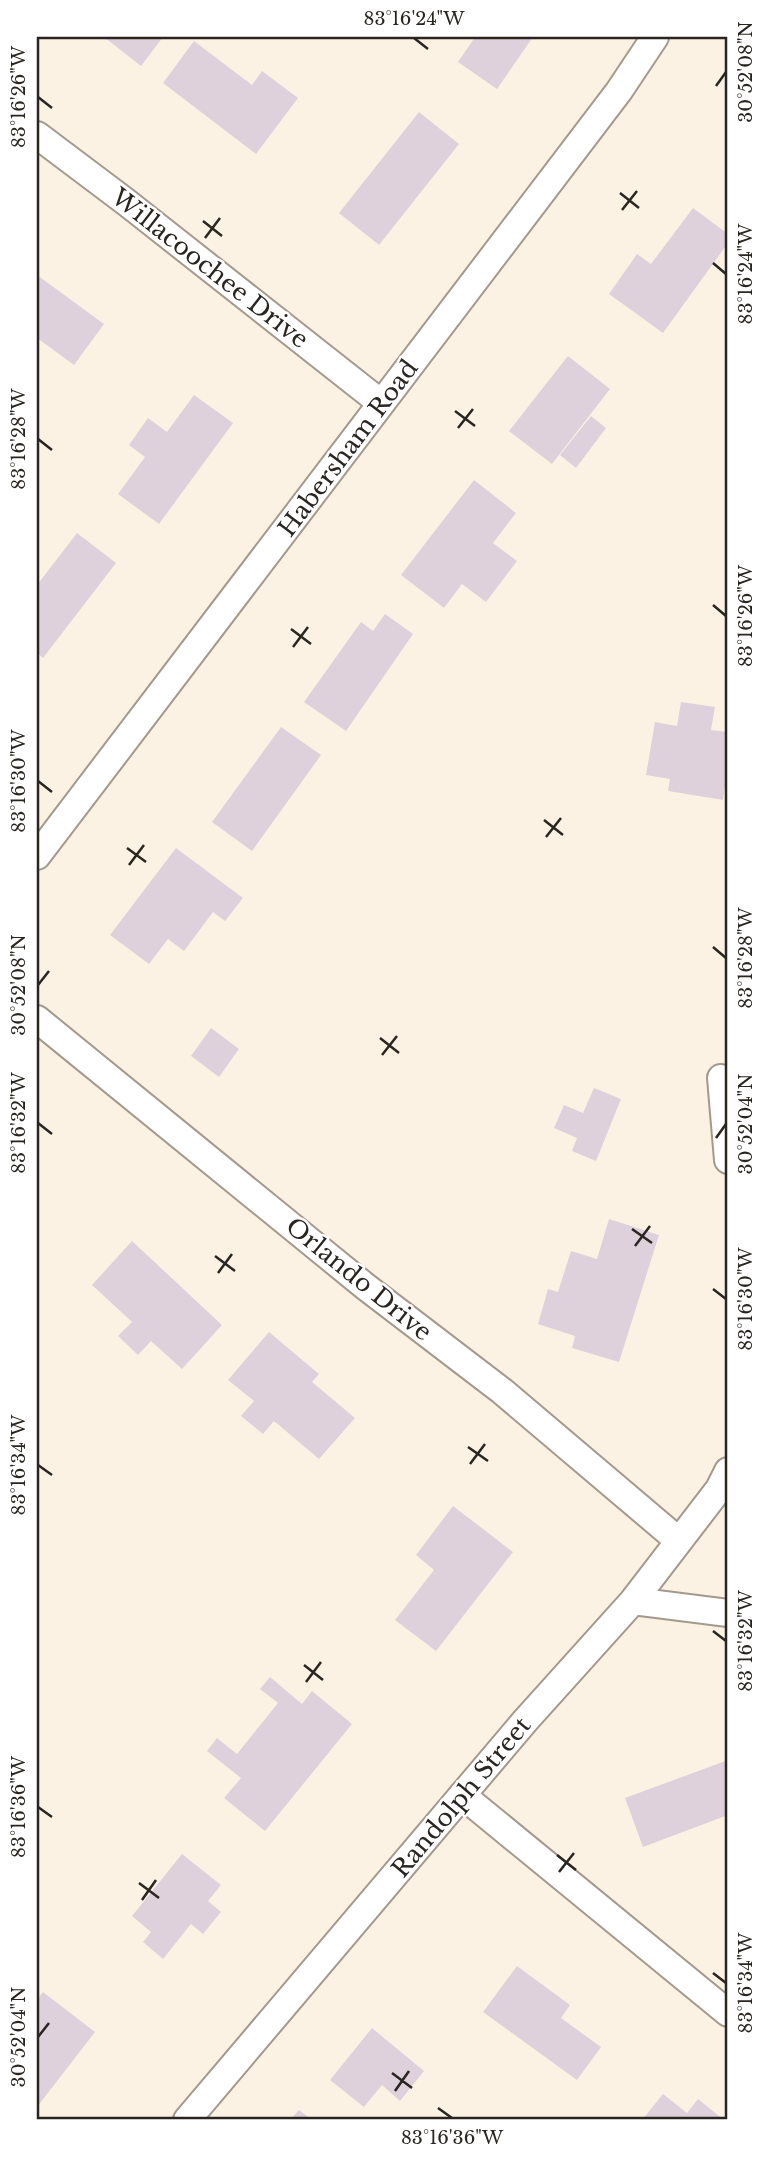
<svg xmlns="http://www.w3.org/2000/svg" width="765" height="2157" viewBox="0 0 765 2157" font-family="'Libre Baskerville',serif">
<style>
.building{fill:#dfd1dc}
.lines{fill:none;stroke-linecap:round;stroke-linejoin:round}
.street-casing{stroke:#a3998c;stroke-width:30}
.street{stroke:#fff;stroke-width:26}
.ticks{fill:none;stroke:#292520;stroke-width:2.5}
.labels{text-anchor:middle;dominant-baseline:central;stroke-width:5;stroke-linejoin:round;paint-order:stroke}
.street-label{font-size:24px;fill:#292520;stroke:#fff}
.neatline{fill:none;stroke:#292520;stroke-width:2.5}
.ticks-label{font-size:18px;text-anchor:middle;fill:#292520}
</style>
<rect width="100%" height="100%" fill="#fcf2e3"/>
<path class="building" d="M 104,37 L 163,37 L 141,66 Z
M 475,37 L 533,37 L 497,89 L 458,62 Z
M 194,41 L 252,85 L 262,71 L 298,98 L 256,154 L 163,83 Z
M 419,112 L 459,144 L 379,245 L 339,213 Z
M 693,208 L 728,234 L 728,243 L 663,333 L 609,294 L 637,254 L 651,264 Z
M 37,275 L 104,324 L 74,365 L 37,338 Z
M 568,356 L 610,389 L 552,464 L 509,431 Z
M 194,395 L 233,423 L 159,524 L 118,494 L 145,457 L 129,445 L 148,418 L 167,432 Z
M 591,416 L 606,428 L 576,468 L 560,455 Z
M 474,480 L 516,513 L 493,543 L 517,561 L 486,602 L 462,584 L 444,608 L 401,575 Z
M 77,533 L 116,563 L 43,658 L 37,653 L 37,585 Z
M 385,614 L 413,634 L 346,731 L 304,702 L 361,622 L 373,631 Z
M 681,702 L 715,707 L 711,730 L 728,732 L 728,786 L 725,786 L 723,800 L 668,791 L 670,779 L 646,775 L 655,722 L 677,726 Z
M 281,727 L 321,755 L 252,851 L 212,822 Z
M 176,848 L 243,898 L 225,921 L 213,912 L 184,951 L 168,939 L 149,964 L 110,935 Z
M 211,1028 L 239,1049 L 219,1077 L 191,1056 Z
M 594,1088 L 621,1099 L 596,1161 L 572,1151 L 577,1138 L 554,1128 L 564,1105 L 583,1113 Z
M 609,1219 L 659,1235 L 619,1362 L 572,1348 L 575,1336 L 538,1324 L 548,1289 L 558,1292 L 571,1251 L 597,1259 Z
M 132,1241 L 222,1325 L 182,1369 L 151,1341 L 138,1355 L 118,1336 L 132,1322 L 92,1285 Z
M 269,1332 L 319,1374 L 312,1382 L 355,1418 L 319,1459 L 274,1421 L 263,1434 L 241,1416 L 254,1401 L 228,1380 Z
M 453,1506 L 513,1552 L 436,1651 L 395,1620 L 434,1570 L 416,1555 Z
M 270,1677 L 302,1704 L 312,1691 L 352,1724 L 265,1831 L 224,1798 L 241,1778 L 207,1751 L 217,1738 L 237,1754 L 278,1703 L 260,1689 Z
M 728,1760 L 728,1815 L 643,1847 L 625,1798 Z
M 182,1854 L 221,1885 L 208,1901 L 221,1912 L 203,1934 L 191,1924 L 163,1959 L 143,1942 L 151,1932 L 132,1916 Z
M 517,1966 L 570,2005 L 561,2018 L 601,2047 L 577,2080 L 483,2012 Z
M 43,1992 L 95,2032 L 37,2107 L 37,2000 Z
M 372,2028 L 424,2071 L 400,2101 L 382,2085 L 364,2107 L 330,2080 Z
M 663,2094 L 687,2113 L 698,2099 L 724,2120 L 642,2120 Z
M 299,2110 L 312,2120 L 290,2120 Z"/>
<g class="lines">
<defs>
<path id="street" d="M 37,135 L 126,202 L 381,403
M 37,856 L 619,91 L 655,37
M 37,1019 L 366,1287 L 502,1391 L 679,1541
M 721,1078 L 728,1160
M 633,1601 L 728,1613
M 462,1795 L 728,2013
M 187,2120 L 525,1721 L 633,1601 L 719,1489 L 728,1471"/>
</defs>
<use href="#street" class="street-casing"/>
<use href="#street" class="street"/>
</g>
<path class="ticks" d="M 414,38 L 428,49M 716,86 L 726,72M 38,97 L 52,108M 620,193 L 639,208M 622,210 L 637,191M 203,221 L 222,236M 205,238 L 220,218M 713,263 L 726,274M 455,411 L 475,426M 458,428 L 473,409M 38,439 L 52,450M 713,605 L 726,616M 291,629 L 311,644M 293,647 L 308,627M 38,781 L 52,792M 544,820 L 563,835M 546,837 L 561,818M 127,848 L 146,862M 129,865 L 144,845M 713,947 L 726,958M 38,985 L 49,971M 380,1038 L 399,1053M 382,1055 L 397,1036M 38,1123 L 52,1134M 716,1138 L 726,1124M 632,1229 L 652,1243M 635,1246 L 650,1226M 215,1256 L 235,1271M 218,1273 L 232,1254M 713,1289 L 726,1299M 468,1447 L 488,1461M 470,1464 L 485,1444M 38,1465 L 52,1475M 713,1631 L 726,1641M 304,1665 L 323,1680M 306,1682 L 321,1662M 38,1807 L 52,1817M 557,1855 L 576,1870M 559,1872 L 574,1853M 139,1883 L 159,1898M 142,1900 L 156,1880M 713,1973 L 726,1983M 38,2037 L 49,2023M 392,2073 L 412,2088M 395,2091 L 409,2071M 438,2108 L 452,2118"/>
<g class="labels">
<g class="street-label">
<text transform="translate(210 268) rotate(38)">Willacoochee Drive</text>
<text transform="translate(348 448) rotate(-53)">Habersham Road</text>
<text transform="translate(359 1279) rotate(39)">Orlando Drive</text>
<text transform="translate(461 1797) rotate(-50)">Randolph Street</text>
</g>
</g>
<rect width="765" height="2157" fill="none" stroke="#ffffff" stroke-width="77"/>
<rect x="38" y="38" width="688" height="2080" class="neatline"/>
<g class="ticks-label">
<text x="414" y="25">83°16'24"W</text>
<text transform="translate(746 72) rotate(-90)" y="6">30°52'08"N</text>
<text transform="translate(19 97) rotate(-90)" y="6">83°16'26"W</text>
<text transform="translate(746 274) rotate(-90)" y="6">83°16'24"W</text>
<text transform="translate(19 439) rotate(-90)" y="6">83°16'28"W</text>
<text transform="translate(746 616) rotate(-90)" y="6">83°16'26"W</text>
<text transform="translate(19 781) rotate(-90)" y="6">83°16'30"W</text>
<text transform="translate(746 958) rotate(-90)" y="6">83°16'28"W</text>
<text transform="translate(19 985) rotate(-90)" y="6">30°52'08"N</text>
<text transform="translate(19 1123) rotate(-90)" y="6">83°16'32"W</text>
<text transform="translate(746 1124) rotate(-90)" y="6">30°52'04"N</text>
<text transform="translate(746 1299) rotate(-90)" y="6">83°16'30"W</text>
<text transform="translate(19 1465) rotate(-90)" y="6">83°16'34"W</text>
<text transform="translate(746 1641) rotate(-90)" y="6">83°16'32"W</text>
<text transform="translate(19 1807) rotate(-90)" y="6">83°16'36"W</text>
<text transform="translate(746 1983) rotate(-90)" y="6">83°16'34"W</text>
<text transform="translate(19 2037) rotate(-90)" y="6">30°52'04"N</text>
<text x="452" y="2144">83°16'36"W</text>
</g>
</svg>
